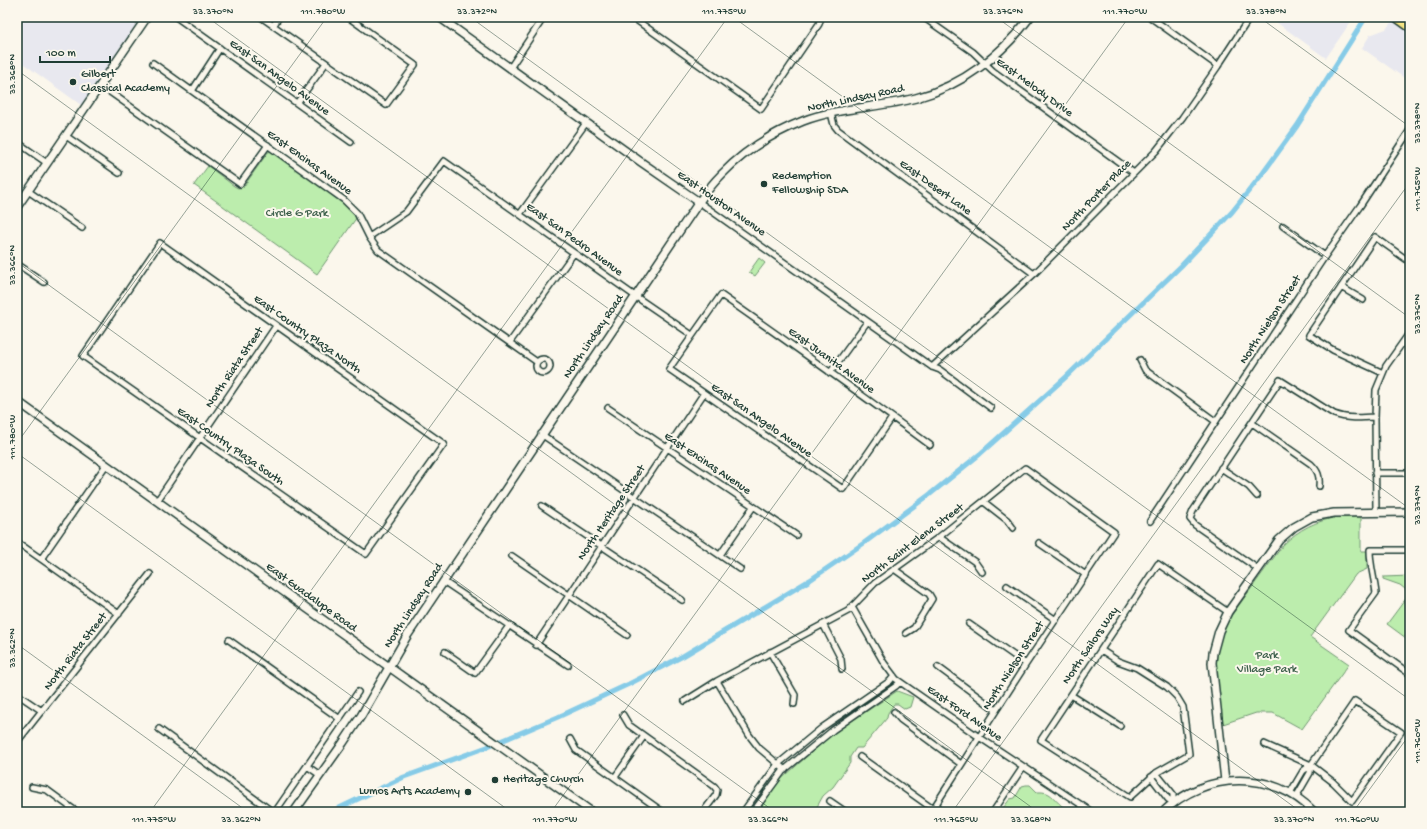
<svg xmlns="http://www.w3.org/2000/svg" width="1427" height="829" viewBox="0 0 1427 829" font-family="'Gochi Hand',sans-serif">
<style>
.built{fill:#e8e8ef}
.green{fill:#bcedad;stroke:#6e9570}
.lines{fill:none;stroke-linecap:round;stroke-linejoin:round}
.canal{stroke:#86cbe7;stroke-width:5}
.street-casing{stroke:#1f3d34;stroke-width:8}
.secondary-casing{stroke:#1f3d34;stroke-width:10}
.primary-casing{stroke:#1f3d34;stroke-width:11}
.street{stroke:#fbf7ec;stroke-width:5}
.secondary{stroke:#fbf7ec;stroke-width:7}
.primary{stroke:#f4e382;stroke-width:8}
.ticks{fill:none;stroke:#1f3d34;stroke-width:1;stroke-opacity:0.45}
.poi-dot{fill:#1f3d34;stroke:#fbf7ec;stroke-width:1.5}
.labels{text-anchor:middle;dominant-baseline:central;stroke-width:4;stroke-linejoin:round;paint-order:stroke}
.poi-label{font-size:12px;fill:#1f3d34;stroke:#fbf7ec;text-anchor:start}
.street-label{font-size:12px;fill:#1f3d34;stroke:#fbf7ec}
.park-label{font-size:12px;fill:#3e604c;stroke:#fbf7ec}
.neatline{fill:none;stroke:#1f3d34;stroke-width:1.5}
.ticks-label{font-size:10px;text-anchor:middle;fill:#1f3d34}
</style>
<rect width="100%" height="100%" fill="#fbf7ec"/>
<filter id="ink" filterUnits="userSpaceOnUse"><feTurbulence type="fractalNoise" baseFrequency=".025" numOctaves="2"/><feDisplacementMap in="SourceGraphic" scale="8" xChannelSelector="R" yChannelSelector="G"/><feConvolveMatrix kernelMatrix="1 2 1 2 8 2 1 2 1" color-interpolation-filters="sRGB"/></filter>
<g filter="url(#ink)">
<path class="built" d="M 17,17 L 141,17 L 81,105 L 17,59 Z
M 1269,17 L 1354,17 L 1326,58 Z
M 1393,20 L 1410,33 L 1410,82 L 1362,48 L 1370,35 L 1386,29 Z"/>
<path class="green" d="M 273,151 L 344,202 L 357,217 L 317,274 L 194,185 L 208,166 L 234,186 L 238,188 L 244,186 L 268,152 Z
M 759,258 L 765,263 L 755,276 L 749,272 Z
M 1338,517 L 1361,517 L 1361,551 L 1367,551 L 1367,569 L 1356,574 L 1310,637 L 1349,664 L 1302,729 L 1273,713 L 1256,713 L 1223,724 C 1220,706 1216,687 1216,669 C 1216,652 1221,635 1228,620 L 1283,545 C 1299,529 1316,521 1338,517 Z
M 1410,576 L 1410,641 L 1387,624 L 1410,593 L 1400,585 L 1383,579 L 1383,577 Z
M 897,691 L 913,697 L 910,707 L 905,709 L 898,704 L 894,704 L 888,713 L 887,718 L 862,748 L 856,748 L 850,757 L 850,763 L 833,787 L 823,796 L 814,812 L 763,812 L 761,807 L 778,782 L 831,735 Z
M 1026,785 L 1030,785 L 1037,792 C 1052,791 1052,798 1062,806 C 1065,808 1068,810 1071,812 L 1000,812 L 1010,799 L 1015,798 L 1022,786 Z"/>
<g class="lines">
<path class="canal" d="M 331,812 L 404,777 L 487,747 L 558,717 L 629,684 L 683,656 L 810,580 L 864,543 L 929,495 L 980,454 L 1066,377 L 1181,266 L 1232,212 L 1263,173 L 1297,126 L 1366,17"/>
<defs>
<path id="street" d="M 176,17 L 351,142
M 261,17 L 386,105 L 415,65 L 348,17
M 632,17 L 761,109 L 819,24 L 821,17
M 923,17 L 973,52 L 993,71 L 1134,173
M 1150,17 L 1218,66
M 273,26 L 279,17
M 153,63 L 344,200 L 357,213 L 369,237 L 378,250 L 537,362
M 510,68 L 544,17
M 100,85 L 240,184 L 268,145
M 192,91 L 220,48
M 297,103 L 326,63
M 831,113 L 834,125 L 838,130 L 1034,274
M 66,136 L 119,173
M 17,142 L 47,163
M 28,191 L 82,228
M 699,202 L 932,367 L 940,370 L 991,408
M 520,214 L 586,123
M 1283,226 L 1325,256
M 369,237 L 406,212 L 444,161 L 635,296 L 692,335
M 160,243 L 444,444 L 366,554 L 83,356 Z
M 17,264 L 44,282
M 1341,287 L 1363,300
M 510,342 L 574,253
M536 366a7 7 0 1 1 14 0a7 7 0 1 1-14 0Z
M 1140,360 L 1145,370 L 1215,421
M 932,367 L 1034,274 L 1156,151 L 1182,118 L 1218,66 L 1250,17
M 830,373 L 867,322
M 1383,373 L 1333,350 L 1309,335 L 1375,237 L 1410,262
M 608,408 L 796,535
M 892,418 L 843,489 L 669,369 L 721,295 C 791,344 861,394 930,445
M 1252,423 L 1311,464 C 1318,471 1320,476 1319,486
M 541,434 L 740,569
M 1221,468 L 1249,487 L 1257,496
M 1375,473 L 1410,473
M 157,501 L 276,326
M 984,502 L 1007,520 L 1013,528
M 542,506 L 682,600
M 1376,512 L 1375,417 L 1376,390 L 1386,366 L 1410,332
M 1150,521 L 1325,256 L 1360,206 L 1410,130
M 939,537 L 975,562 L 982,572
M 17,542 L 119,614
M 1039,543 L 1086,575
M 1410,550 L 1370,550 C 1370,565 1374,577 1376,593 L 1349,630 L 1410,674
M 720,555 L 753,507
M 512,556 L 627,635
M 41,559 L 106,465
M 894,569 L 929,594 L 932,599 L 914,628 L 906,633
M 1258,569 L 1195,525 L 1190,519 L 1193,511 L 1280,380 L 1334,414 C 1347,419 1360,418 1375,417
M 443,581 L 568,665
M 1007,586 L 1056,620
M 852,607 L 884,663 L 896,679 L 979,737 L 1092,812
M 823,624 L 841,659 L 842,669
M 969,624 L 1026,664
M 229,640 L 340,719
M 536,645 L 704,393
M 1101,650 L 1118,661 L 1137,668 L 1167,687 L 1177,697 L 1183,707 L 1189,754 L 1156,773 L 1130,797 L 1041,740 L 1158,564 L 1228,612
M 445,652 L 475,673 L 509,626
M 770,652 L 795,695 L 794,704
M 938,667 L 996,710
M 717,681 L 749,735 L 759,748 L 785,770
M 17,694 L 42,711
M 1071,695 L 1120,726
M 685,701 L 717,681 L 848,611 L 875,583 L 939,537 L 1025,468 L 1114,532 L 1026,664 L 931,812
M 894,712 L 901,720 L 961,764
M 623,715 L 629,725 L 714,786 L 717,790 L 716,795 L 703,812
M 159,729 L 273,812
M 570,739 L 576,750 L 663,812
M 17,742 L 150,574
M 1264,744 L 1311,765 L 1333,782 L 1352,801 L 1401,732 L 1355,701 L 1311,765 L 1303,771 L 1290,793
M 860,757 L 933,809
M 307,766 L 320,775
M 1156,773 L 1173,794 L 1173,802
M 615,777 L 644,736
M 1151,777 L 1168,799 L 1173,802
M 32,787 L 47,790 L 77,812
M 1296,797 L 1310,773 L 1311,765
M 830,801 L 846,812
M 275,812 L 358,692
M 743,812 L 778,764 L 823,727 L 890,681 L 894,676
M 753,812 L 783,771 L 833,730 L 896,686 L 900,682
M 993,812 L 1023,767
M 1231,812 L 1232,812"/>
<path id="secondary" d="M 439,17 L 641,162 L 699,202
M 17,207 L 147,17
M 17,401 L 592,812
M 1225,781 L 1212,663 L 1213,653 L 1219,631 L 1228,612 L 1279,540 L 1294,527 L 1312,517 L 1334,513 L 1410,512
M 294,812 L 343,743 L 361,716 L 407,636 L 699,202 C 706,192 714,182 722,174 C 745,150 773,133 803,121 C 839,107 879,108 916,98 C 962,86 1002,55 1030,17
M 1163,812 C 1205,771 1273,769 1314,812"/>
<path id="primary" d="M 1396,17 L 1410,27"/>
</defs>
<use href="#street" class="street-casing"/>
<use href="#secondary" class="secondary-casing"/>
<use href="#primary" class="primary-casing"/>
<use href="#street" class="street"/>
<use href="#secondary" class="secondary"/>
<use href="#primary" class="primary"/>
</g>
</g>
<path class="ticks" d="M 207,17 L 1301,812M 470,17 L 1410,700M 733,17 L 1410,509M 996,17 L 1410,318M 1259,17 L 1410,127M 17,70 L 1038,812M 17,262 L 775,812M 17,443 L 327,17M 17,453 L 511,812M 17,644 L 248,812M 150,812 L 728,17M 551,812 L 1129,17M 952,812 L 1410,182M 1353,812 L 1410,734"/>
<g class="poi-dot">
<circle cx="73" cy="82" r="4"/>
<circle cx="764" cy="184" r="4"/>
<circle cx="495" cy="780" r="4"/>
<circle cx="468" cy="792" r="4"/>
</g>
<g class="labels">
<g class="poi-label">
<text x="81" y="75">Gilbert<tspan x="81" dy="14">Classical Academy</tspan></text>
<text x="772" y="177">Redemption<tspan x="772" dy="14">Fellowship SDA</tspan></text>
<text x="503" y="780">Heritage Church</text>
<text x="460" y="792" text-anchor="end">Lumos Arts Academy</text>
</g>
<g class="street-label">
<text transform="translate(279 78) rotate(36)">East San Angelo Avenue</text>
<text transform="translate(1034 88) rotate(36)">East Melody Drive</text>
<text transform="translate(856 99) rotate(-12)">North Lindsay Road</text>
<text transform="translate(309 163) rotate(36)">East Encinas Avenue</text>
<text transform="translate(935 188) rotate(36)">East Desert Lane</text>
<text transform="translate(1097 196) rotate(-46)">North Porter Place</text>
<text transform="translate(721 204) rotate(35)">East Houston Avenue</text>
<text transform="translate(574 240) rotate(36)">East San Pedro Avenue</text>
<text transform="translate(1271 320) rotate(-57)">North Nielson Street</text>
<text transform="translate(307 335) rotate(35)">East Country Plaza North</text>
<text transform="translate(594 337) rotate(-56)">North Lindsay Road</text>
<text transform="translate(831 361) rotate(36)">East Juanita Avenue</text>
<text transform="translate(235 368) rotate(-56)">North Riata Street</text>
<text transform="translate(761 421) rotate(35)">East San Angelo Avenue</text>
<text transform="translate(230 447) rotate(35)">East Country Plaza South</text>
<text transform="translate(707 464) rotate(34)">East Encinas Avenue</text>
<text transform="translate(612 513) rotate(-56)">North Heritage Street</text>
<text transform="translate(913 544) rotate(-37)">North Saint Elena Street</text>
<text transform="translate(311 598) rotate(36)">East Guadalupe Road</text>
<text transform="translate(414 606) rotate(-57)">North Lindsay Road</text>
<text transform="translate(1091 646) rotate(-56)">North Sailors Way</text>
<text transform="translate(76 652) rotate(-52)">North Riata Street</text>
<text transform="translate(1014 666) rotate(-57)">North Nielson Street</text>
<text transform="translate(964 714) rotate(35)">East Ford Avenue</text>
</g>
<g class="park-label">
<text x="297" y="214">Circle G Park</text>
<text x="1267" y="656">Park<tspan x="1267" dy="14">Village Park</tspan></text>
</g>
</g>
<rect width="1427" height="829" fill="none" stroke="#fbf7ec" stroke-width="44"/>
<path d="M40 56v6h70v-6" fill="none" stroke="#1f3d34" stroke-width="2"/>
<text x="46" y="56" font-size="12" fill="#1f3d34" stroke="#fbf7ec" stroke-width="3" paint-order="stroke">100 m</text>
<rect x="22" y="22" width="1383" height="785" class="neatline"/>
<g class="ticks-label">
<text x="213" y="14">33.370°N</text>
<text x="323" y="14">111.780°W</text>
<text x="477" y="14">33.372°N</text>
<text x="724" y="14">111.775°W</text>
<text x="1003" y="14">33.376°N</text>
<text x="1125" y="14">111.770°W</text>
<text x="1266" y="14">33.378°N</text>
<text transform="translate(11 74) rotate(-90)" y="4">33.368°N</text>
<text transform="translate(1416 123) rotate(-90)" y="4">33.378°N</text>
<text transform="translate(1416 189) rotate(-90)" y="4">111.765°W</text>
<text transform="translate(11 265) rotate(-90)" y="4">33.366°N</text>
<text transform="translate(1416 314) rotate(-90)" y="4">33.376°N</text>
<text transform="translate(11 437) rotate(-90)" y="4">111.780°W</text>
<text transform="translate(1416 505) rotate(-90)" y="4">33.374°N</text>
<text transform="translate(11 648) rotate(-90)" y="4">33.362°N</text>
<text transform="translate(1416 741) rotate(-90)" y="4">111.760°W</text>
<text x="154" y="822">111.775°W</text>
<text x="241" y="822">33.362°N</text>
<text x="555" y="822">111.770°W</text>
<text x="768" y="822">33.366°N</text>
<text x="956" y="822">111.765°W</text>
<text x="1031" y="822">33.368°N</text>
<text x="1294" y="822">33.370°N</text>
<text x="1357" y="822">111.760°W</text>
</g>
</svg>
